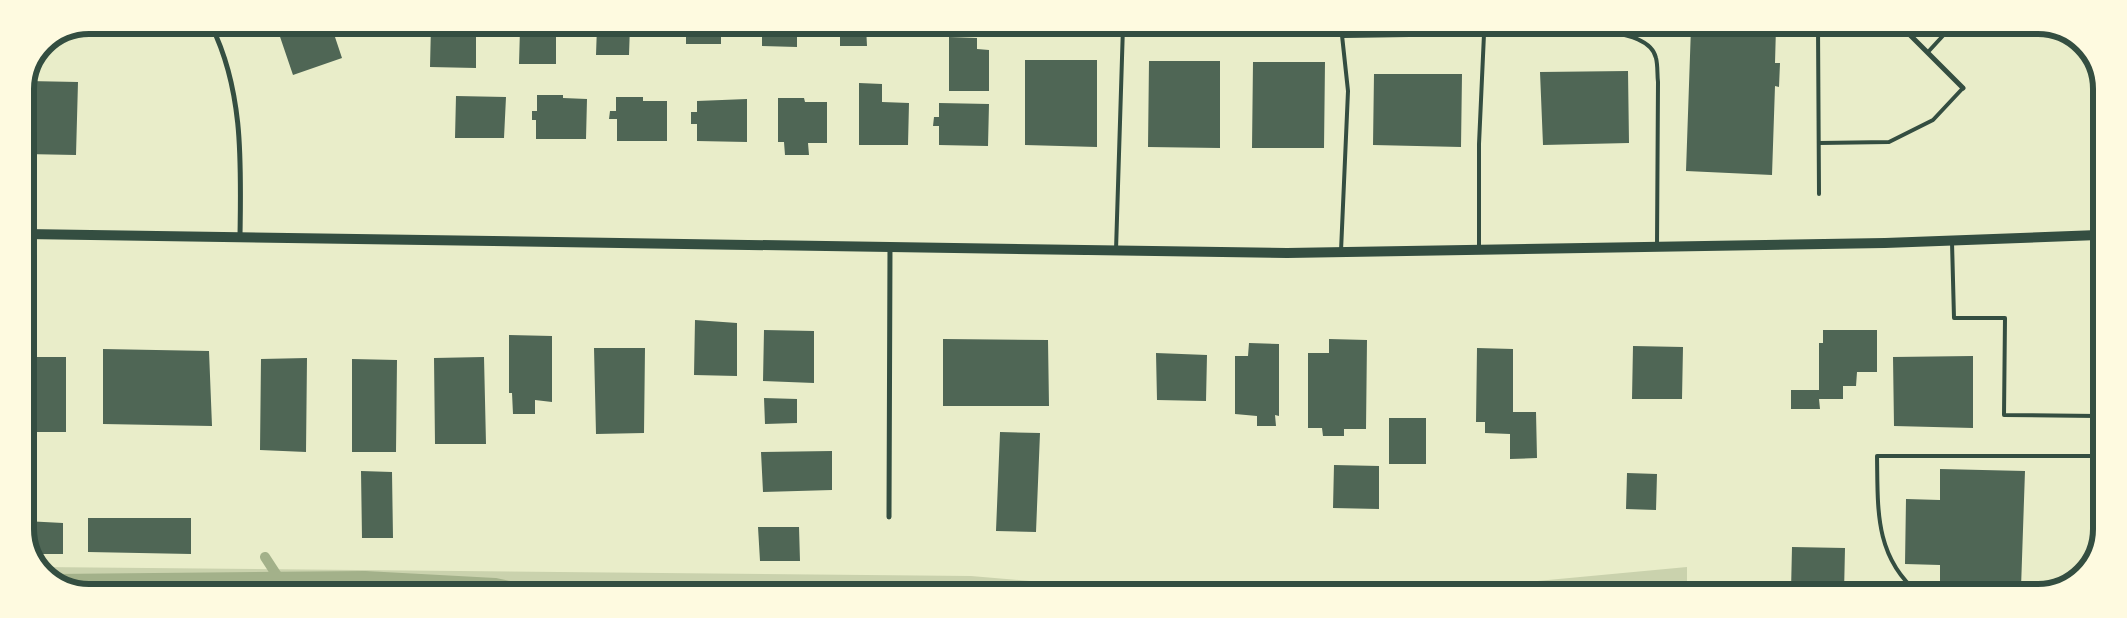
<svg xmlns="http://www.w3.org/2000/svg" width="2127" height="618" viewBox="0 0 2127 618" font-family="Roboto,sans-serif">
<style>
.green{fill:#cad2ad}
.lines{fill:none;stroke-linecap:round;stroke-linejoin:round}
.stream{stroke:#a3b18a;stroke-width:10}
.building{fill:#4f6655}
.service{stroke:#344e41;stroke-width:4}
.minor{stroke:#344e41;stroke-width:5}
.secondary{stroke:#344e41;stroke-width:10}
.primary{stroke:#344e41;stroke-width:12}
.rim{fill:none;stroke:#344e41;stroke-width:6}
</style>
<rect width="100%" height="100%" fill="#e9edc9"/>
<path class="green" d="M 39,567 L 971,576 L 1161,592 L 73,591 L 41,571 Z
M 1687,567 L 1687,593 L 1418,592 Z"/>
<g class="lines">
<path class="stream" d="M 265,557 L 278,577
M 54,579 L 365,576 L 495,583 L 534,591"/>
</g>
<path class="building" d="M 276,25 L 331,25 L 342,58 L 293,75 Z
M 431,25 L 476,25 L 476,68 L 430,67 Z
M 597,26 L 630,26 L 629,55 L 596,55 Z
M 686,26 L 721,26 L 721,44 L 686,44 Z
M 762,26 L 797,26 L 797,47 L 762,46 Z
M 840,26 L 866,26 L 867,46 L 840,46 Z
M 1691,27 L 1776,27 L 1775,63 L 1780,63 L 1779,87 L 1775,86 L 1772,175 L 1686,171 Z
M 520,29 L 556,29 L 556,64 L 519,64 Z
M 949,37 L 977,38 L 977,49 L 989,50 L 989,91 L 949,91 Z
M 1025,60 L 1097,60 L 1097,147 L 1025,145 Z
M 1149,61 L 1220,61 L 1220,148 L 1148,147 Z
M 1253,62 L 1325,62 L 1324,148 L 1252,148 Z
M 1628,71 L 1629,143 L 1543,145 L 1540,72 Z
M 1374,74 L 1462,74 L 1461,147 L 1373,145 Z
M 28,81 L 78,82 L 76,155 L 25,154 L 25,89 Z
M 859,83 L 882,84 L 882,102 L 909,103 L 908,145 L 859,145 Z
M 537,95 L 563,95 L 563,98 L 587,99 L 586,139 L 536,139 L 536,120 L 532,120 L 532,111 L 537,111 Z
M 456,96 L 506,97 L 504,138 L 455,138 Z
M 616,97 L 643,97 L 643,101 L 667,101 L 667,141 L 617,141 L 617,119 L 609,119 L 610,111 L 616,111 Z
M 778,98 L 804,98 L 805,102 L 827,102 L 827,143 L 808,143 L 809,155 L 785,155 L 784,142 L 778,142 Z
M 747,99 L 747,142 L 697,141 L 697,124 L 691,124 L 691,112 L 697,112 L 697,101 Z
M 939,103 L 989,104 L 988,146 L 939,145 L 939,126 L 933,126 L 934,117 L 939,117 Z
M 695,320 L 737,323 L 737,376 L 694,375 Z
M 764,330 L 814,331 L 814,383 L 763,381 Z
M 1823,330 L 1877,330 L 1877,372 L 1857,372 L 1856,386 L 1843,386 L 1843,399 L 1819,399 L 1820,409 L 1791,409 L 1791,390 L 1819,390 L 1819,343 L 1823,343 Z
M 509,335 L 552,336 L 552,402 L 535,400 L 535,414 L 513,414 L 512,393 L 509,393 Z
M 943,339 L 1048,340 L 1049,406 L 943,406 Z
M 1329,339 L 1367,340 L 1366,429 L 1344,429 L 1344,436 L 1323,436 L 1322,428 L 1308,428 L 1308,353 L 1329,353 Z
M 1249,343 L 1279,344 L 1279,416 L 1275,415 L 1276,426 L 1257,426 L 1257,416 L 1235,414 L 1235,356 L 1248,356 Z
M 1633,346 L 1683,347 L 1682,399 L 1632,399 Z
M 594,348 L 645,348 L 644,433 L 596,434 Z
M 1477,348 L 1513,349 L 1513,412 L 1536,412 L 1537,458 L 1510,459 L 1510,434 L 1485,433 L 1485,422 L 1476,422 Z
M 103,349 L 209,351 L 212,426 L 103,424 Z
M 1156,353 L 1207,355 L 1206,401 L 1157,400 Z
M 1973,356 L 1973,428 L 1894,426 L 1893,357 Z
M 25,357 L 66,357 L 66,432 L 25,432 Z
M 484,357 L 486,444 L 435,444 L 434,358 Z
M 307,358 L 306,452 L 260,450 L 261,359 Z
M 352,359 L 397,360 L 396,452 L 352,452 Z
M 764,398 L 797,399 L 797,423 L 765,424 Z
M 1389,418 L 1426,418 L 1426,464 L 1389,464 Z
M 1000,432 L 1040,433 L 1036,532 L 996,531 Z
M 832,451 L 832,490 L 763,492 L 761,452 Z
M 1334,465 L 1379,466 L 1379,509 L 1333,508 Z
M 1940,469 L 2025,471 L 2021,588 L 1940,587 L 1940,565 L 1905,564 L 1906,499 L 1940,500 Z
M 361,471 L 392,472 L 393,538 L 362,538 Z
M 1627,473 L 1657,474 L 1656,510 L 1626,509 Z
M 88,518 L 191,518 L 191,554 L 88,552 Z
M 25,521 L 63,523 L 63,554 L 33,554 L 25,534 Z
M 758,527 L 799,527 L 800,561 L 760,561 Z
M 1792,547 L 1845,548 L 1844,593 L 1791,591 Z"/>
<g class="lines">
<path class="service" d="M 1818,27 L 1819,194
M 1343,36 L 1611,32 C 1627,35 1652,40 1656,58 C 1658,66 1657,74 1658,82 L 1657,245
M 1928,52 L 1951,27
M 1819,143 L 1889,142 L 1933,120 L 1963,88
M 1952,242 L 1954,318 L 2005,318 L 2004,415 L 2097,416
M 1479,249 L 1479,144 L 1484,34
M 1116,250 L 1123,26
M 1341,251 L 1348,91 L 1341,26
M 1918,593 C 1874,556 1878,508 1877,456 L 2095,456"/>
<path class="minor" d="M 211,25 C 244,91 241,165 240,236
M 1902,27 L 1963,88
M 889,517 L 890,247"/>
<path class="secondary" d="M 25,234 L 1287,253 L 1885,243 L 2098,235"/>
<path class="primary" d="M 2097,73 L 2099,547"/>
</g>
<path d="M0 0H2127V618H0ZM89 34H2038A55 55 0 0 1 2093 89V529A55 55 0 0 1 2038 584H89A55 55 0 0 1 34 529V89A55 55 0 0 1 89 34Z" fill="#fefae0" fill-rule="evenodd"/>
<path class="rim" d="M89 34H2038A55 55 0 0 1 2093 89V529A55 55 0 0 1 2038 584H89A55 55 0 0 1 34 529V89A55 55 0 0 1 89 34Z"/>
</svg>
